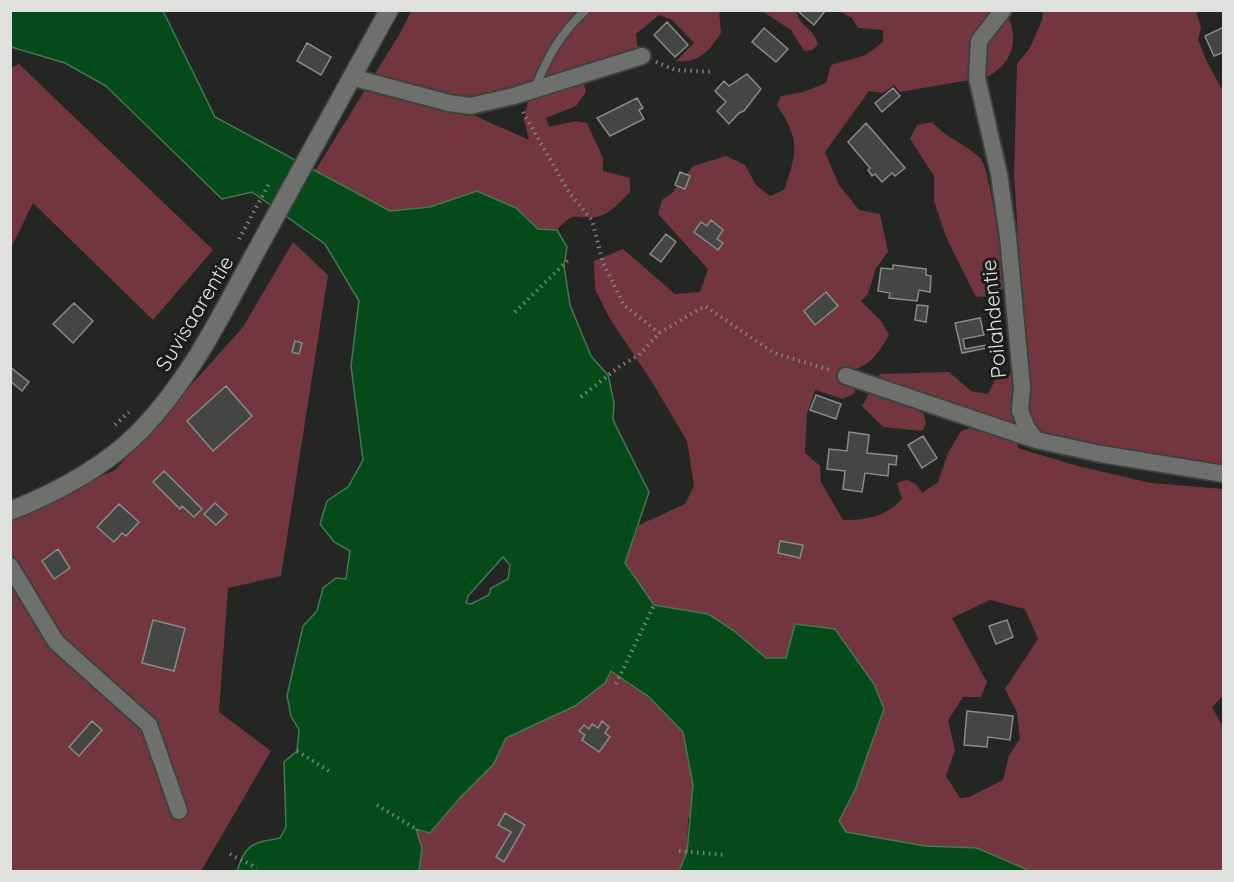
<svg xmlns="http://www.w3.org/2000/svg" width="1234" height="882" viewBox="0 0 1234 882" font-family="Quicksand,sans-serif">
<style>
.green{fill:#713640;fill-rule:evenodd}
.water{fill:#044b19;stroke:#467854;stroke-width:1.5;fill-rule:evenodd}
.building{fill:#434643;stroke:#888b88;stroke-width:1.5}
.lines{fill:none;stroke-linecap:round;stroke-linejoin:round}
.service-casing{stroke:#3f413f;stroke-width:11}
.minor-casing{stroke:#3f413f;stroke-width:20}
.tertiary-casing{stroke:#3f413f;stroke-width:21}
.path{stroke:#808280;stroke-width:4;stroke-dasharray:1.5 4.5;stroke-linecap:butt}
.service{stroke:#6d706d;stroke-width:8}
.minor{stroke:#6d706d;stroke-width:16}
.tertiary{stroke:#6d706d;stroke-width:18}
.labels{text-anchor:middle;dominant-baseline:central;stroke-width:6;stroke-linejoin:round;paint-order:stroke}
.street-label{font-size:21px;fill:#dfe1df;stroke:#191c1a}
</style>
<rect width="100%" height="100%" fill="#232623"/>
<path class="green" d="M 411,11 L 719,11 L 721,33 C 709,51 700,63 676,61 L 694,43 L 672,20 L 659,15 L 636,34 L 638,52 L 514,88 L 471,114 L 529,140 L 524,120 L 528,100 L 584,83 L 586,92 L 576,106 L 546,118 L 549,127 L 575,121 L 587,123 L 603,158 L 603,171 L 630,178 L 630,192 C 621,201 609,216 595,217 C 574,219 574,210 557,230 L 538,229 L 516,208 L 477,191 L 430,207 L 390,211 L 315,171 L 402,30 Z
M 762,11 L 797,11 C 798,26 815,29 818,45 L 812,50 L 804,51 L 791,30 Z
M 839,11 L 1010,11 L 1007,13 C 1019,40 1014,62 987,77 L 900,92 L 894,85 L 883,93 L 869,91 L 825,152 L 839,185 L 859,210 L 880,214 L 888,252 L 876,268 L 868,294 L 861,301 L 882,322 L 889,335 C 879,352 872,364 853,370 L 855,393 L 843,399 L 815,390 L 807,414 L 805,453 L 820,466 L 821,482 L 843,520 C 867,520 885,517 902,499 L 897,483 L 907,480 L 916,484 L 922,493 L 938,482 L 948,453 L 961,431 L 977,426 L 905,402 L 924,414 L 926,424 L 922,431 L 883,427 L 862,406 L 880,374 L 949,372 L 971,391 L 988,394 L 996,378 L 1012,374 L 1018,448 L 1074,465 L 1151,483 L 1223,489 L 1223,696 L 1212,707 L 1223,727 L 1223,871 L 1030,871 L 977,848 L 925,846 L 846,833 L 839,821 L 855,790 L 786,658 L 766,658 L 733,630 L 708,614 L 654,605 L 625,564 L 639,525 L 685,504 L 694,486 L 687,441 L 652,382 L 610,319 L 595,289 L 594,261 L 623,249 L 675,294 L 700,292 L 708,269 L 658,214 L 662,200 L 672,193 L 693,166 L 726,156 L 745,165 L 756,185 L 770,196 L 784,190 C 798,150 800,141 777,105 L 781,96 L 803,92 L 826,83 L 831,65 L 866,55 L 883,42 L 883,30 L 858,28 L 852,18 ZM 990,600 L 1025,609 L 1038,639 L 1005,689 L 1017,712 L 1020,739 L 1009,755 L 1003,780 L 969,797 L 960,798 L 946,776 L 955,750 L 948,720 L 963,697 L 981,697 L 987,682 L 952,618 Z
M 1043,11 L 1196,11 L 1201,28 L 1198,39 L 1207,62 L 1223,91 L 1223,466 L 1044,434 L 1029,416 L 1014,173 L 1017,64 L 1030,48 L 1042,20 Z
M 19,64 L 213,250 L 153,320 L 33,203 L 11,248 L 10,68 Z
M 933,122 C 943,137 967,144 981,159 C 990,170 1000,251 1003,270 L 1003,288 L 994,296 L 976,297 L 946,237 L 934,201 L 934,176 L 910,139 L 917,125 Z
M 293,242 L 328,275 L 281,576 L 228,588 L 219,712 L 271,751 L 201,871 L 11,871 L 10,515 L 115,470 L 243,327 Z
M 562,658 L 646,675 L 720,771 L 688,819 L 687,852 L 679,871 L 382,871 L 382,816 Z"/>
<path class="water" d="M 10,11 L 163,11 L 215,117 L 390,211 L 430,207 L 477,191 L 516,208 L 538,229 L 557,230 L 567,247 L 564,266 L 570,305 L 591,356 L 608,375 L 614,403 L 613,420 L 649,492 L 625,563 L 654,605 L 708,614 L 733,630 L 766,658 L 786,658 L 795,624 L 835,629 L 874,684 L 884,709 L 855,790 L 839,821 L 846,832 L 925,846 L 977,848 L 1030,871 L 679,871 L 687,852 L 693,785 L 683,732 L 649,697 L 611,671 L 605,683 L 575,706 L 506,738 L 493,765 L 459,799 L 430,833 L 416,829 L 422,848 L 419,871 L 237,871 C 246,843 253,843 280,838 L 286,827 L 284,762 L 297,751 L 299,730 L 291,716 L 287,696 L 303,626 L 317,611 L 323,588 L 336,578 L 346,579 L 350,551 L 334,542 L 320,524 L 327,501 L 348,487 L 363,460 L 351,366 L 359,301 L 325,244 L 252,192 L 222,199 L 106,86 L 65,63 L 11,47 ZM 503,557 L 510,565 L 508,579 L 491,588 L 489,595 L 471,604 L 466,603 L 468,596 Z"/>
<path class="building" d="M 801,10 L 826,10 L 814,25 L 799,12 Z
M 667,22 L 688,45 L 675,57 L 654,35 Z
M 1224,27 L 1224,52 L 1214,56 L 1205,36 Z
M 764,28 L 788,49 L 776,62 L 752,42 Z
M 307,43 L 331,57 L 321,75 L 297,61 Z
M 747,74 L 761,89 L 744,111 L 739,113 L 729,124 L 717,111 L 726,102 L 715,91 L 724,81 L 729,86 Z
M 893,88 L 900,96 L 882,112 L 875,103 Z
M 637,98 L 643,108 L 639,110 L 644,119 L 610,136 L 597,118 Z
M 866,123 L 905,168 L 895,176 L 892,173 L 882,182 L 875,174 L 872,176 L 868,170 L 870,168 L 848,142 Z
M 680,172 L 690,176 L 685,189 L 675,185 Z
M 711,220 L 723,230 L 717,239 L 723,243 L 718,250 L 694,232 L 701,222 L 707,226 Z
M 666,234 L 676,242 L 661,262 L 650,254 Z
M 893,265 L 926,269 L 926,275 L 931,276 L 930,292 L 919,290 L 917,301 L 889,298 L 890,293 L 878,291 L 881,268 L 893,269 Z
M 826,292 L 838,306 L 815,325 L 804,311 Z
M 74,303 L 93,321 L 73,343 L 53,324 Z
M 917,305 L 928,306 L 926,322 L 915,320 Z
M 980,318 L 984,335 L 963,339 L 965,349 L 986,345 L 987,348 L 962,353 L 955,323 Z
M 295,341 L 302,343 L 299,354 L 292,352 Z
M 10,367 L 29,382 L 22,391 L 10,381 Z
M 226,386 L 252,416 L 213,451 L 187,421 Z
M 816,395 L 841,404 L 836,419 L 810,410 Z
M 849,432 L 869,435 L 867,453 L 897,456 L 896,465 L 889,464 L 888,476 L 865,473 L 862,492 L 843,489 L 845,471 L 827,469 L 829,449 L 847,451 Z
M 923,436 L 937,458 L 922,468 L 908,445 Z
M 164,471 L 202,509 L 194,517 L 182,506 L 180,509 L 153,482 Z
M 215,503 L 227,514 L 216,525 L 204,514 Z
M 119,504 L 139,522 L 126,536 L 122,533 L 114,542 L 97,527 Z
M 780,541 L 803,545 L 800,558 L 778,553 Z
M 58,549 L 70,568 L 54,579 L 42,561 Z
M 153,620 L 185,628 L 174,671 L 142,663 Z
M 1007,620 L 1013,637 L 996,644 L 989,626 Z
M 967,711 L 1013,716 L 1010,740 L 988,737 L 987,747 L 964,745 Z
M 92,721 L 102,730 L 79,756 L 69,747 Z
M 602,721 L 609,727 L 605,733 L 610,737 L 599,752 L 582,740 L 585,735 L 579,731 L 584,725 L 589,729 L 592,724 L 598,728 Z
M 505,813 L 525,825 L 504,862 L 496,857 L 511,832 L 498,825 Z"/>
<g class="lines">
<defs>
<path id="service" d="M 535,88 C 547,58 561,32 586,10"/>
<path id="minor" d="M 1003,10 L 979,41 L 977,78 L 999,174 L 1008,237 L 1022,387 L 1020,411 L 1027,428 L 1036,440 L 1101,454 L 1224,474
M 351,77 L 449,103 L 470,106 L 514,96 L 642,56
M 846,376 L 1036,440
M 10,566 L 56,642 L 149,725 L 179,811"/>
<path id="tertiary" d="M 10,511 C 58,492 105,467 141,430 C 192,377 224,310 259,246 C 302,168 345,89 389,10"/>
</defs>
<use href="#service" class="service-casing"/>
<use href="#minor" class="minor-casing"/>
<use href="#tertiary" class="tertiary-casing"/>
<path class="path" d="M 656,62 L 675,70 L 714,72
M 523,112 L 570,194 L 592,220 L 603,263 L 624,305 L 659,333
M 239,239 L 270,182
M 515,312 L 568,260
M 581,397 L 620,366 L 639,355 L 659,333 L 705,306 L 774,353 L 830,370
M 115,425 L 129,412
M 616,684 L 654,605
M 297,751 L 329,771
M 377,805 L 416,829
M 679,851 L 726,855
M 230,854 L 257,868"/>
<use href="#service" class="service"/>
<use href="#minor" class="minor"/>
<use href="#tertiary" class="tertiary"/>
</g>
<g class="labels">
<g class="street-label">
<text transform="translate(194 313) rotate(-59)">Suvisaarentie</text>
<text transform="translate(993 319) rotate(-95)">Poilahdentie</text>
</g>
</g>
<rect width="1234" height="882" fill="none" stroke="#dfe1df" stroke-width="24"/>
</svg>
